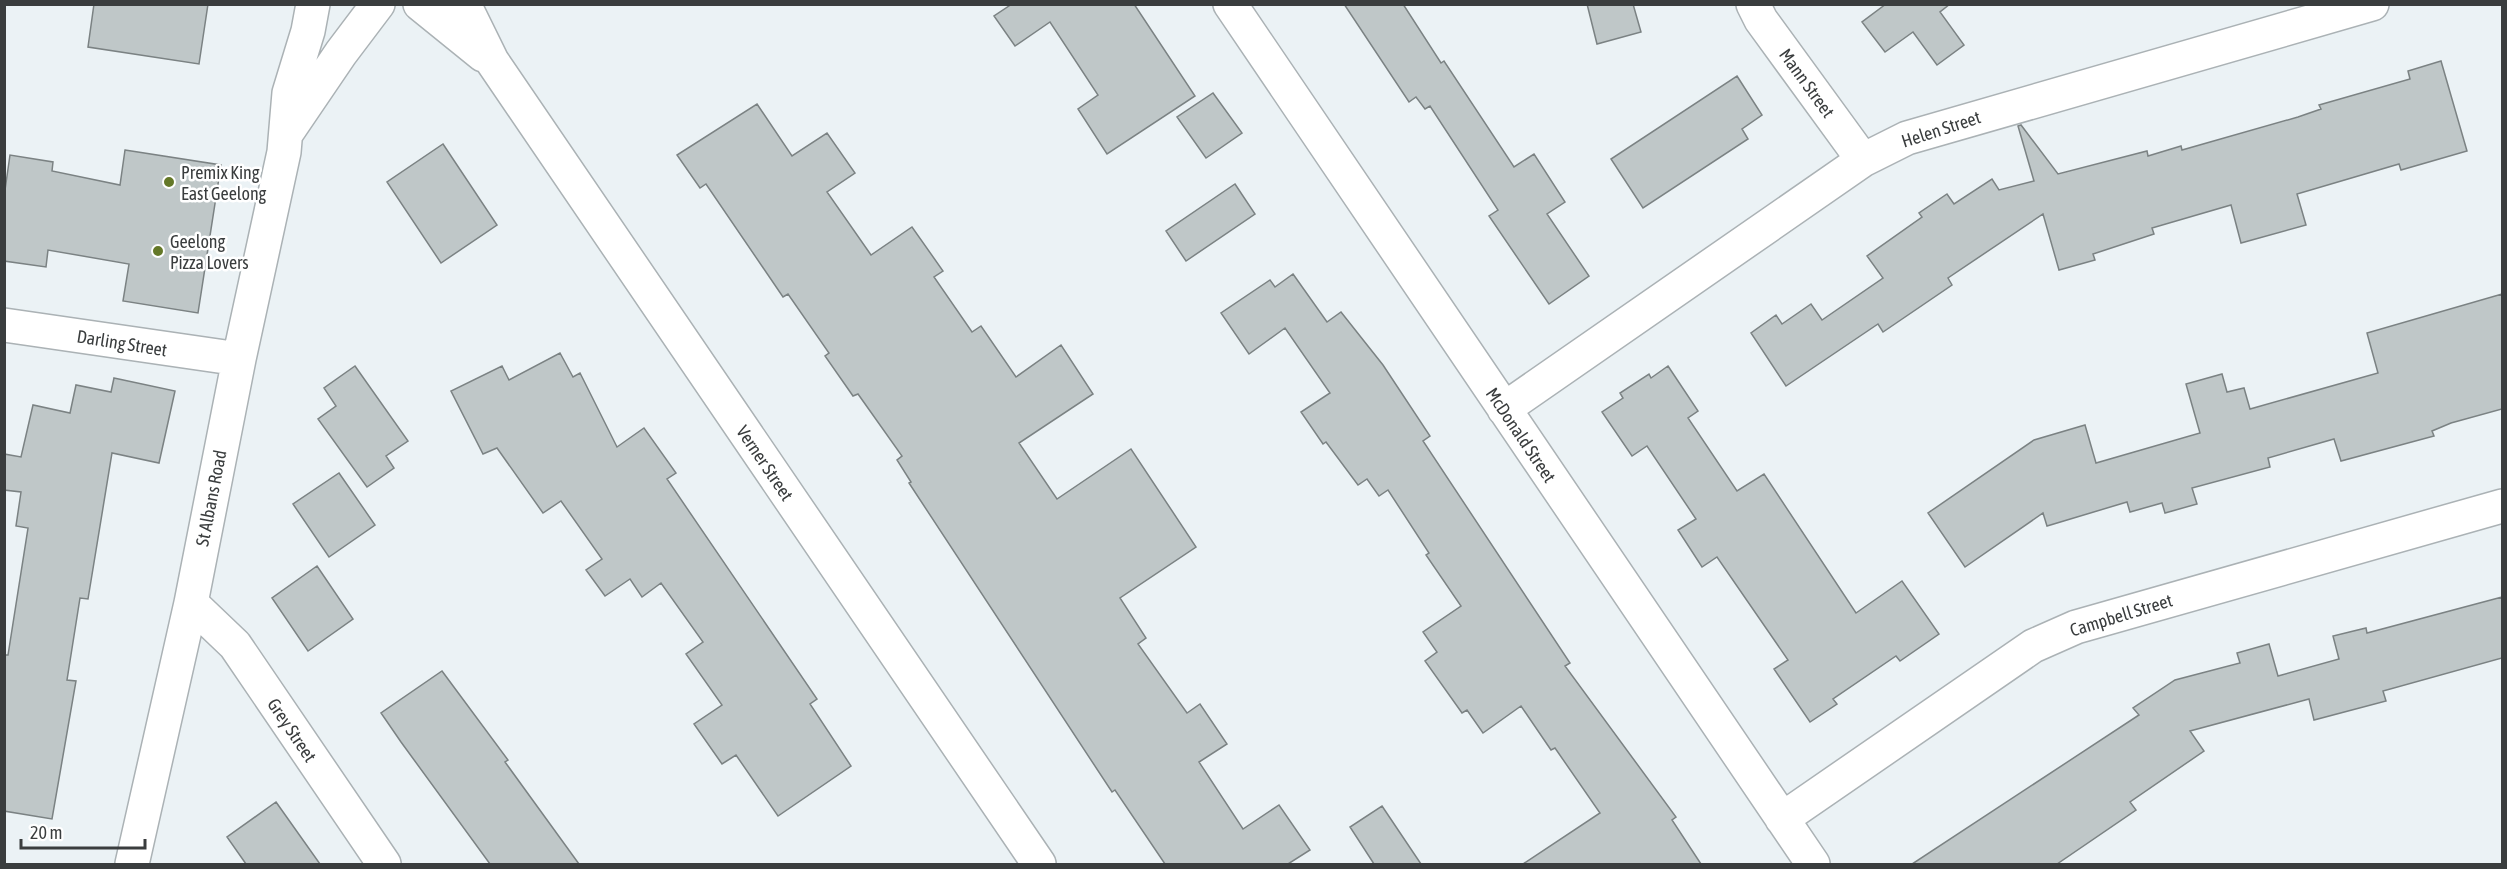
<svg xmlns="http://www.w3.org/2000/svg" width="2507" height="869" viewBox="0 0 2507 869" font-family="'Asap Condensed',sans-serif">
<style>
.building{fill:#bfc7c8;stroke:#7b8283;stroke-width:1.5}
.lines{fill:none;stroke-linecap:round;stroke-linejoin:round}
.minor-casing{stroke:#abb2b5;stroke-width:36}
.minor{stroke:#fff;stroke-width:33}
.poi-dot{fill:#647828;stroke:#fff;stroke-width:2}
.labels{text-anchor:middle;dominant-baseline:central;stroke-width:5;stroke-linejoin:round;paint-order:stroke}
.street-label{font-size:18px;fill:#3a3d3e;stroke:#fff}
.poi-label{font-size:18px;fill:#3a3d3e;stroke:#fff;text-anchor:start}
</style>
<rect width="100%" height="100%" fill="#ebf2f5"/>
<path class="building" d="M 94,4 L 208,4 L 199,64 L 88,47 Z
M 1012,4 L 1134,4 L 1195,96 L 1107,154 L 1078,109 L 1098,95 L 1050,22 L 1015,46 L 994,16 Z
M 1344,4 L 1403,4 L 1441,63 L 1444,61 L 1514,167 L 1534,154 L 1565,202 L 1547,214 L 1589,276 L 1549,304 L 1489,216 L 1498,210 L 1430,106 L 1425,109 L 1416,97 L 1409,102 Z
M 1587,4 L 1633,4 L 1641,32 L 1597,44 Z
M 1886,4 L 1950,4 L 1940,12 L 1964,45 L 1937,65 L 1913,32 L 1885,52 L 1862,22 Z
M 2441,61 L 2467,151 L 2401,170 L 2399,164 L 2297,194 L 2306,225 L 2241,243 L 2231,205 L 2152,228 L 2154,234 L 2093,254 L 2095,260 L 2059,270 L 2043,214 L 1948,278 L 1952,285 L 1883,332 L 1878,324 L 1786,386 L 1751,333 L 1776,315 L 1782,324 L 1811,304 L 1822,320 L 1883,278 L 1867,256 L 1922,217 L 1919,213 L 1947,194 L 1954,204 L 1992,179 L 1999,190 L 2034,181 L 2018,126 L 2021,125 L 2058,174 L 2147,151 L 2148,156 L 2181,146 L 2182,150 L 2298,117 L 2321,109 L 2319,105 L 2410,79 L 2408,71 Z
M 1737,76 L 1762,115 L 1742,129 L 1748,139 L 1643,208 L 1611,159 Z
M 1213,93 L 1242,133 L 1206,158 L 1177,117 Z
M 757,104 L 792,156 L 827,133 L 855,173 L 827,192 L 871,255 L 912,227 L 943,271 L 934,277 L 972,332 L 981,326 L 1016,377 L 1061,345 L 1093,394 L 1019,443 L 1057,499 L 1131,449 L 1196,547 L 1120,598 L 1146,638 L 1138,644 L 1187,713 L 1200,704 L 1227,744 L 1199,762 L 1243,829 L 1279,805 L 1310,850 L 1288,864 L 1165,864 L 1115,790 L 1112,792 L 909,483 L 911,482 L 897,460 L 902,456 L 858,394 L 853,396 L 825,356 L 829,353 L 788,294 L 783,297 L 706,184 L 700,188 L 677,155 Z
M 443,144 L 497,225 L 441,263 L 387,182 Z
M 125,150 L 221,165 L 198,313 L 123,301 L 129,264 L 48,250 L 46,267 L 4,261 L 4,197 L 10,155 L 53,162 L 52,171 L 120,185 Z
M 1235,184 L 1255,214 L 1186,261 L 1166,231 Z
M 1293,274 L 1327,322 L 1341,312 L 1383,365 L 1430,436 L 1423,441 L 1570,663 L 1565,666 L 1676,817 L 1672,820 L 1701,864 L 1523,864 L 1600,813 L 1555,748 L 1551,750 L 1521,706 L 1483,733 L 1467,710 L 1462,713 L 1425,661 L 1437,652 L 1423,632 L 1461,606 L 1426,555 L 1429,553 L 1388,490 L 1379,496 L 1367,479 L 1358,485 L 1326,442 L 1323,444 L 1301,412 L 1330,393 L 1285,328 L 1249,354 L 1221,313 L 1270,280 L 1275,287 Z
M 2502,294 L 2502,409 L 2451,423 L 2432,431 L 2434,436 L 2341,461 L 2334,439 L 2268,458 L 2270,467 L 2192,488 L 2197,504 L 2165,513 L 2162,503 L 2130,512 L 2127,502 L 2047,526 L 2043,513 L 1965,567 L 1928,513 L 2034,440 L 2085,425 L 2096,463 L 2200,433 L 2186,384 L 2222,374 L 2227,392 L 2244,388 L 2250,409 L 2378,373 L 2367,333 Z
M 560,353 L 573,377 L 580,373 L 617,447 L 644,428 L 676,473 L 667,479 L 817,699 L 810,704 L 851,766 L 778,816 L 736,755 L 722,764 L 694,724 L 722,705 L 686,654 L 703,642 L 661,583 L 642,597 L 630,579 L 605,596 L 586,570 L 602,559 L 561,501 L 543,513 L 497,448 L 483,454 L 451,391 L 502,366 L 509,380 Z
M 355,366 L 408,441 L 386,456 L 394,468 L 367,487 L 318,419 L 336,406 L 324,388 Z
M 1668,366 L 1698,411 L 1688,418 L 1737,491 L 1764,474 L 1856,613 L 1902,581 L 1939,634 L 1900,661 L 1896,656 L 1833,699 L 1837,704 L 1810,722 L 1774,669 L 1788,660 L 1717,557 L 1702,567 L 1678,530 L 1696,519 L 1647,446 L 1632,456 L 1602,412 L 1623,398 L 1620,393 L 1649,374 L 1651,378 Z
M 114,378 L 175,391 L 159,463 L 112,453 L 88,599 L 80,598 L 67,680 L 76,681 L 52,819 L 4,811 L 4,655 L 8,655 L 28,528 L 16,526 L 21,492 L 4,490 L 4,454 L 21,457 L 33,405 L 70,413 L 76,385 L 111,392 Z
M 339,473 L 375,525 L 329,557 L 293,504 Z
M 317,566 L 353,619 L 308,651 L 272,598 Z
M 2502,597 L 2502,658 L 2383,691 L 2386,701 L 2314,720 L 2309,699 L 2190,731 L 2204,751 L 2130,802 L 2136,810 L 2057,864 L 1912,864 L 2139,715 L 2133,708 L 2175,680 L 2240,663 L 2237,653 L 2269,644 L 2278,676 L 2339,659 L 2333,636 L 2366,628 L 2367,633 Z
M 442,671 L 508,760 L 505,762 L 579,864 L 490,864 L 401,742 L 381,713 Z
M 276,802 L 320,864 L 246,864 L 227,837 Z
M 1382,806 L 1421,864 L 1374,864 L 1350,827 Z"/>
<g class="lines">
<defs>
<path id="minor" d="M 420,4 L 483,55
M 464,4 L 492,61 L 1039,864
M 1230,4 L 1813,864
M 1753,4 L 1761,20 L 1863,160
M 288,131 L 341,53 L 378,4
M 4,325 L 239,359
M 1504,409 L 1863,160 L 1907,138 L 2372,4
M 191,603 L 235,645 L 384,864
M 1782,819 L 2033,646 L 2076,627 L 2502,506
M 132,864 L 191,603 L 239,359 L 284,152 L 289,93 L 308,31 L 313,4"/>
</defs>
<use href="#minor" class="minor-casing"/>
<use href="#minor" class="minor"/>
</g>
<g class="poi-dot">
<circle cx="169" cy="182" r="6"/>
<circle cx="158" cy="251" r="6"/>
</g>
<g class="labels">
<g class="street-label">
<text transform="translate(1807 83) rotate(54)">Mann Street</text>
<text transform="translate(1941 129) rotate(-18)">Helen Street</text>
<text transform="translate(122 343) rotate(9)">Darling Street</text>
<text transform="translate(1521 435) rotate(56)">McDonald Street</text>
<text transform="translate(765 463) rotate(56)">Verner Street</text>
<text transform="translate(211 498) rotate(-79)">St Albans Road</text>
<text transform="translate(2121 615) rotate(-17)">Campbell Street</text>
<text transform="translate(292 730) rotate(56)">Grey Street</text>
</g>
<g class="poi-label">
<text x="181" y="172">Premix King<tspan x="181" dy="21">East Geelong</tspan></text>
<text x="170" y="241">Geelong<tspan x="170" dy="21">Pizza Lovers</tspan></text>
</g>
</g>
<rect width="2507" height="869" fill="none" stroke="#3a3d3e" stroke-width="12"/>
<path d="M21 839v9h124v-9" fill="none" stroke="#3a3d3e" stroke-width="3"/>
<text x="30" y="839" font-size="18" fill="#3a3d3e" stroke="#ffffff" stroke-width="4.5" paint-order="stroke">20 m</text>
</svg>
